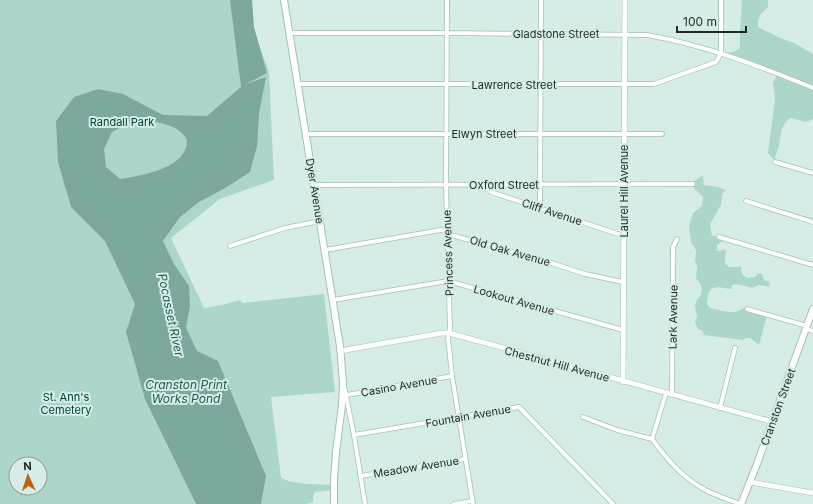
<svg xmlns="http://www.w3.org/2000/svg" width="813" height="504" viewBox="0 0 813 504" font-family="Inter,sans-serif">
<style>
.green{fill:#add6cb;fill-rule:evenodd}
.water{fill:#7ca89d;fill-rule:evenodd}
.lines{fill:none;stroke-linecap:round;stroke-linejoin:round}
.minor-casing{stroke:#a7bdb7;stroke-width:5.5}
.tertiary-casing{stroke:#a7bdb7;stroke-width:6}
.secondary-casing{stroke:#a7bdb7;stroke-width:8}
.minor{stroke:#fff;stroke-width:4}
.tertiary{stroke:#fff;stroke-width:5}
.secondary{stroke:#fff;stroke-width:6}
.labels{text-anchor:middle;dominant-baseline:central;stroke-width:4;stroke-linejoin:round;paint-order:stroke}
.street-label{font-size:11px;fill:#1f2826;stroke:#d6ede7}
.park-label{font-size:11px;fill:#004439;stroke:#d6ede7}
.water-label{font-size:12px;font-style:italic;fill:#1f5a4e;stroke:#d6ede7}
</style>
<rect width="100%" height="100%" fill="#d6ede7"/>
<path class="green" d="M 0,0 L 250,0 L 252,26 L 269,72 L 274,180 L 220,199 L 171,238 L 204,308 L 222,305 L 240,300 L 243,303 L 324,294 L 335,392 L 271,397 L 281,477 C 288,485 322,484 334,485 L 334,490 L 315,492 L 313,496 L 313,502 L 307,504 L 0,504 ZM 16,464 L 40,464 L 40,488 L 16,488 Z
M 742,0 L 768,0 L 768,7 C 761,13 757,18 758,27 L 778,37 L 794,43 L 813,54 L 813,119 L 806,122 L 790,118 C 780,126 781,134 779,145 C 778,151 775,154 775,161 L 768,153 L 775,100 L 773,83 L 777,74 L 723,53 L 734,52 L 740,48 C 739,31 742,16 742,0 Z
M 703,175 L 704,185 L 719,187 L 722,189 L 726,190 L 722,194 L 721,205 L 710,224 L 712,236 L 724,237 L 724,240 L 717,245 L 717,251 L 726,250 C 723,266 726,269 741,266 L 742,274 L 747,278 L 755,277 L 758,273 L 762,274 L 764,280 L 770,282 L 769,287 L 759,285 L 752,288 L 738,284 L 732,285 L 731,289 L 717,287 L 711,289 L 708,294 L 707,304 L 710,308 C 720,310 734,316 743,308 L 767,315 L 759,345 L 750,338 L 745,338 L 743,340 L 704,335 L 702,330 L 698,329 L 695,322 L 697,317 L 695,306 L 697,299 C 704,295 703,283 696,279 L 697,267 L 695,261 L 696,252 L 695,248 L 691,243 L 689,226 L 693,213 L 702,206 L 703,197 L 694,188 L 693,182 Z"/>
<path class="water" d="M 230,0 L 252,0 L 254,27 L 267,73 L 246,84 L 266,77 L 259,113 L 257,146 L 250,172 L 227,187 L 199,202 L 180,217 L 163,241 L 174,264 L 189,286 L 190,306 L 186,328 L 197,351 L 218,361 L 266,476 L 261,504 L 196,504 L 145,399 L 126,332 L 135,304 L 105,241 L 71,207 L 58,162 L 56,121 L 74,97 L 98,89 L 123,94 L 163,115 L 207,116 L 241,87 ZM 148,120 C 163,124 179,125 187,140 C 187,143 186,149 184,152 C 174,170 139,176 120,179 L 106,167 L 104,149 L 112,132 L 131,122 Z"/>
<g class="lines">
<defs>
<path id="minor" d="M 447,0 L 446,185 L 450,329 L 448,338 L 452,376 L 473,504
M 290,33 L 446,33 L 647,35 C 705,45 759,66 813,88
M 298,84 L 654,84 L 716,62 L 721,53 L 721,0
M 306,134 L 662,134
M 775,162 L 813,173
M 482,184 L 491,192 L 624,236
M 314,185 L 693,184
M 746,201 L 813,222
M 540,208 L 541,0
M 719,237 L 813,265
M 230,246 L 285,228 L 320,221
M 325,250 L 441,230 L 447,231 L 451,235 L 539,259 L 585,274 L 623,282
M 333,300 L 448,281 L 623,330
M 747,309 L 807,326
M 806,329 L 813,331
M 344,386 L 354,435 L 365,504
M 347,395 L 452,376
M 672,395 L 673,247 L 677,239
M 720,408 L 735,348
M 583,417 L 617,430 L 652,439
M 354,435 L 519,407 L 613,504
M 652,439 C 666,458 681,476 702,488 C 714,495 727,499 740,504
M 652,439 L 666,393
M 361,476 L 465,459
M 454,504 L 472,501"/>
<path id="tertiary" d="M 340,351 L 442,333 L 449,333 L 773,422
M 623,382 L 625,0
M 750,482 L 813,493"/>
<path id="secondary" d="M 284,0 L 340,346 L 343,382 L 342,405 L 336,452 L 334,479 L 334,504
M 741,504 L 757,464 L 813,309"/>
</defs>
<use href="#minor" class="minor-casing"/>
<use href="#tertiary" class="tertiary-casing"/>
<use href="#secondary" class="secondary-casing"/>
<use href="#minor" class="minor"/>
<use href="#tertiary" class="tertiary"/>
<use href="#secondary" class="secondary"/>
</g>
<g class="labels">
<g class="street-label">
<text x="556" y="34">Gladstone Street</text>
<text x="514" y="85">Lawrence Street</text>
<text x="484" y="134">Elwyn Street</text>
<text x="504" y="185">Oxford Street</text>
<text transform="translate(315 191) rotate(81)">Dyer Avenue</text>
<text transform="translate(624 191) rotate(-90)">Laurel Hill Avenue</text>
<text transform="translate(552 212) rotate(18)">Cliff Avenue</text>
<text transform="translate(510 251) rotate(16)">Old Oak Avenue</text>
<text transform="translate(448 253) rotate(-92)">Princess Avenue</text>
<text transform="translate(514 300) rotate(16)">Lookout Avenue</text>
<text transform="translate(673 317) rotate(-89)">Lark Avenue</text>
<text transform="translate(557 364) rotate(15)">Chestnut Hill Avenue</text>
<text transform="translate(399 386) rotate(-10)">Casino Avenue</text>
<text transform="translate(778 407) rotate(-70)">Cranston Street</text>
<text transform="translate(468 416) rotate(-10)">Fountain Avenue</text>
<text transform="translate(416 467) rotate(-9)">Meadow Avenue</text>
</g>
<g class="park-label">
<text x="122" y="122">Randall Park</text>
<text x="66" y="397">St. Ann's<tspan x="66" dy="13">Cemetery</tspan></text>
</g>
<g class="water-label">
<text transform="translate(171 315) rotate(78)">Pocasset River</text>
<text x="186" y="384">Cranston Print<tspan x="186" dy="14">Works Pond</tspan></text>
</g>
</g>
<g transform="translate(28 476) rotate(357)"><circle r="19" fill="#d6ede7" stroke="#8d9e9a"/>
<path d="M0-3L7 15L0 10L-7 15Z" fill="#bd6208"/>
<text y="-6" font-size="11" font-weight="bold" text-anchor="middle" fill="#1f2826">N</text>
</g>
<path d="M677 26v6h69v-6" fill="none" stroke="#1f2826" stroke-width="2"/>
<text x="683" y="26" font-size="12" fill="#1f2826" stroke="#d6ede7" stroke-width="3" paint-order="stroke">100 m</text>
</svg>
